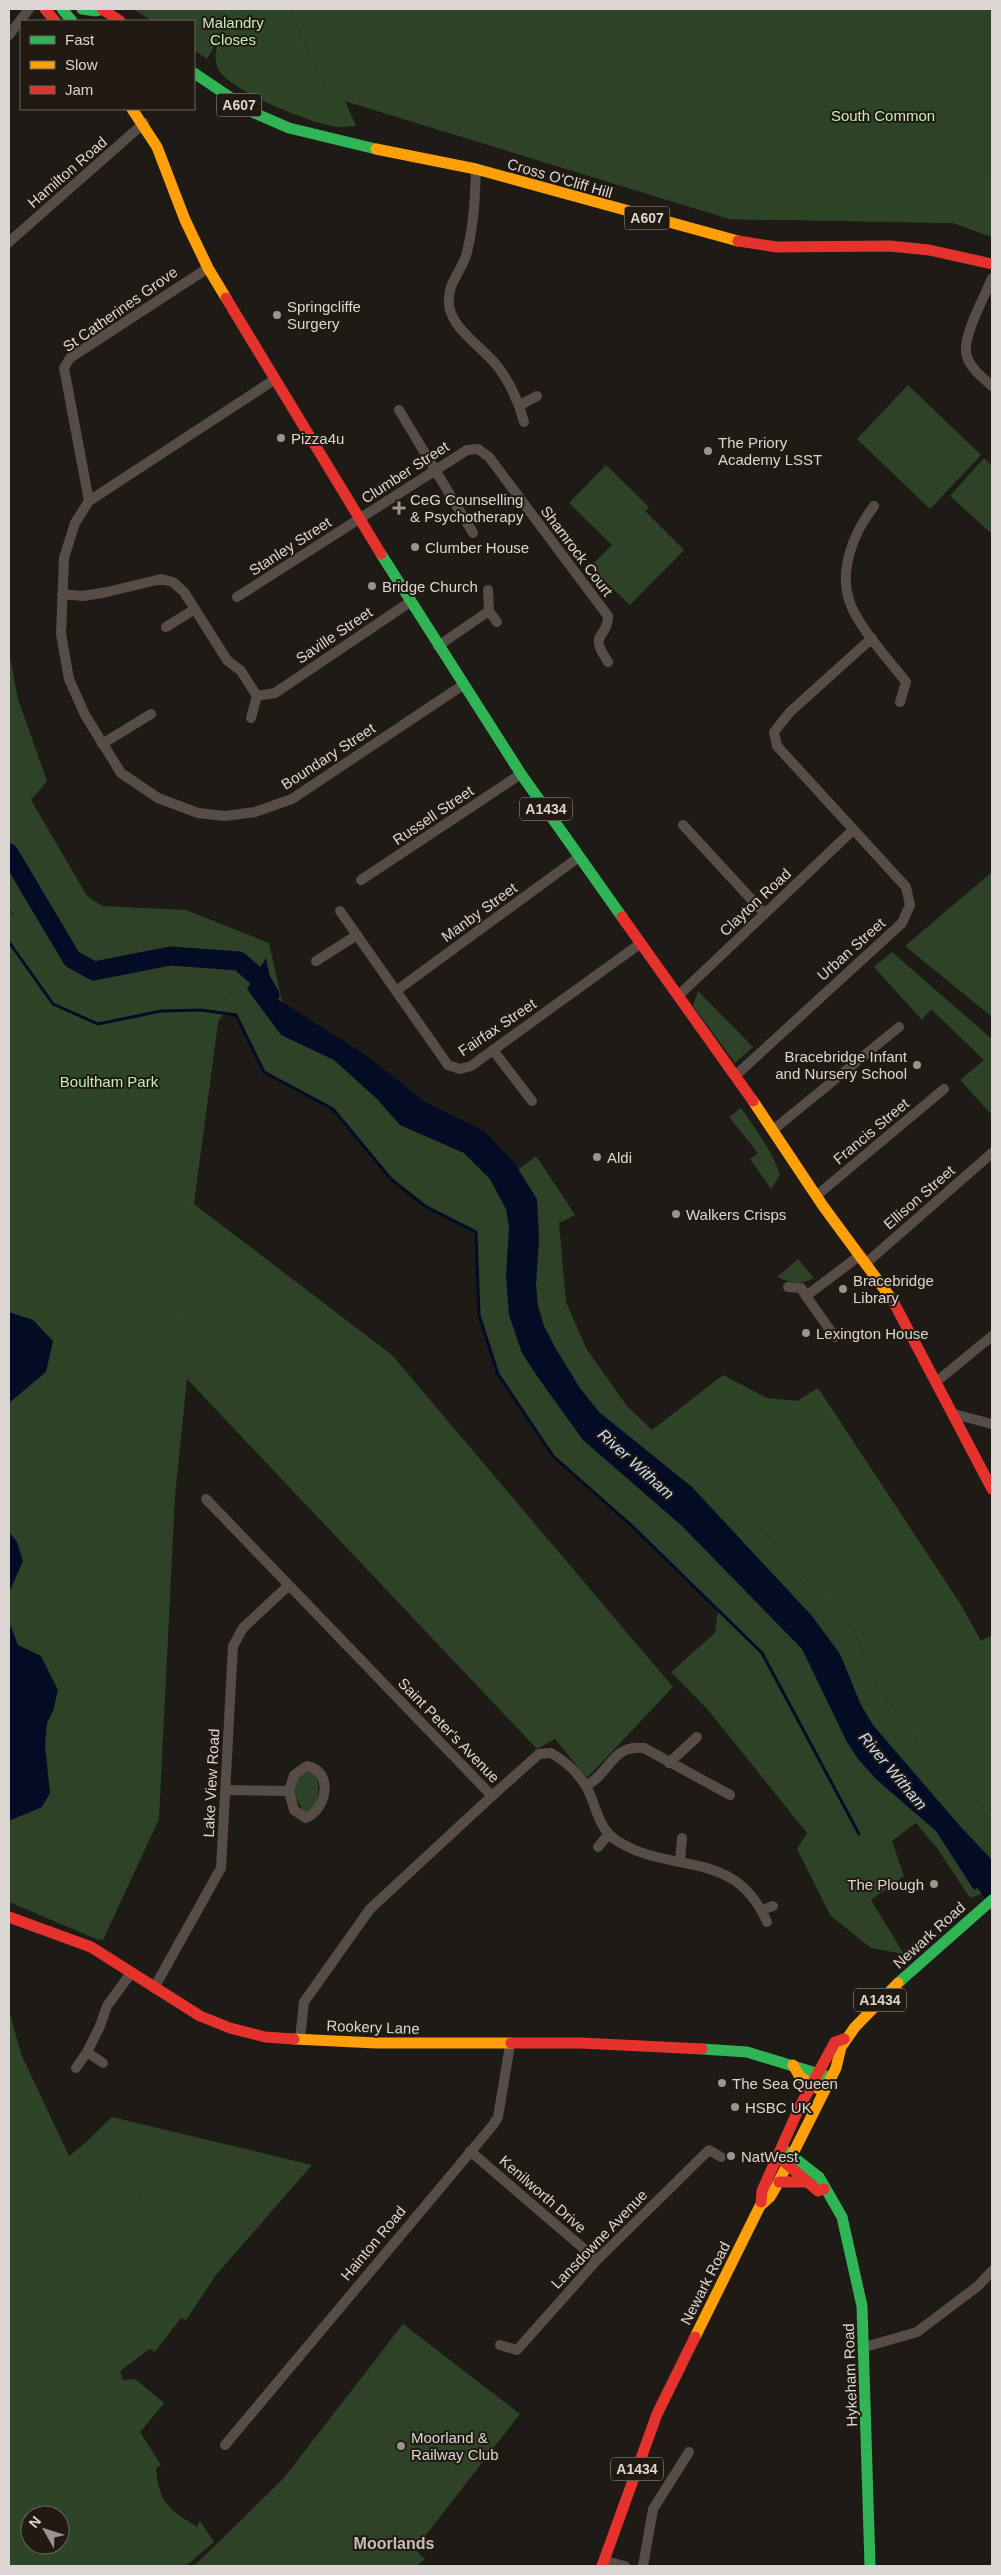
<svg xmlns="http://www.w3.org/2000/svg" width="1001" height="2575" viewBox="0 0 1001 2575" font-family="Helvetica,sans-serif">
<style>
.green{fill:#2e4228}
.forest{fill:#2e4427;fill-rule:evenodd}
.water{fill:#030c24}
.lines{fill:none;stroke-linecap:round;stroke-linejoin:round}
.stream{stroke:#030c24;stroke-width:3}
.river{stroke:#030c24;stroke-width:19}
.street{stroke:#574c46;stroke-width:10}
.fast{stroke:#30b455;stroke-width:11}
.slow{stroke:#ff9f0a;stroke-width:11}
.jam{stroke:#e5322d;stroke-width:11}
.poi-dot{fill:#999490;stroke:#211a13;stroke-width:2}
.labels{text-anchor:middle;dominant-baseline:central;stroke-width:4;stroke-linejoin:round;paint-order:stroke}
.shield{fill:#211a13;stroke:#a39e98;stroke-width:1}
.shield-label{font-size:14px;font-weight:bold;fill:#dbd6d1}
.park-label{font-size:15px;fill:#c1efb4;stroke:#211a13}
.street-label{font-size:15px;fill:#dbd6d1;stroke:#211a13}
.poi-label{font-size:15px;fill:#dbd6d1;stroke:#211a13;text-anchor:start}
.water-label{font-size:16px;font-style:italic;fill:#cbdef4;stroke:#211a13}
.neighbourhood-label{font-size:16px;font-weight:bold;fill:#c8beb5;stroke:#211a13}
</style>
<rect width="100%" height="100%" fill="#1e1a16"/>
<path class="green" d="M 133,9 L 250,9 L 215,45 L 207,59 L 194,50 L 194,21 L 152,21 Z
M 289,9 L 992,9 L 992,237 L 953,223 L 729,219 L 328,96 Z
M 908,385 L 981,455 L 930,509 L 857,439 Z
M 984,458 L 992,466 L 992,534 L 950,496 Z
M 606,465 L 649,507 L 645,511 L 684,550 L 630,605 L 590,567 L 612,545 L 569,503 Z
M 9,652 L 18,699 L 47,781 L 31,800 L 87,896 L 102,906 L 186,910 L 269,943 L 288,1028 L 508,1178 L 536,1156 L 566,1201 L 559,1223 L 566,1302 L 586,1348 L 626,1405 L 652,1430 L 720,1484 L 853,1630 L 880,1690 L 934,1764 L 980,1804 L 992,1826 L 992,1890 L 970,1898 L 937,1848 L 916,1823 L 892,1841 L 904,1876 L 871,1900 L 904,1954 L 871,1948 L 830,1915 L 797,1849 L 807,1833 L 708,1710 L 671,1672 L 715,1633 L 718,1610 L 631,1525 L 553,1456 L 498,1374 L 479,1315 L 475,1232 L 425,1206 L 391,1179 L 333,1109 L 264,1072 L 237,1015 L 223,1013 L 236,995 L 211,986 L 192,989 L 222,993 L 194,1204 L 392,1355 L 673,1687 L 587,1778 L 555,1739 L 537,1749 L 187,1379 L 175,1496 L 159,1819 L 103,1940 L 96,1939 L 9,1902 L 9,919 L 14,914 L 9,910 Z
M 992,872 L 992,1017 L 905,946 Z
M 892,952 L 992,1039 L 992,1115 L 960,1080 L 984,1060 L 931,1009 L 922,1020 L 874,967 Z
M 698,991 L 753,1047 L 735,1063 L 693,1006 Z
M 741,1108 C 756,1130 772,1150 780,1175 L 771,1189 L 750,1159 L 758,1153 L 729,1117 Z
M 798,1259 L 814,1278 C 802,1285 789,1283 777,1277 Z
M 303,1771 L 311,1771 L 317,1776 C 319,1790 320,1801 310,1813 L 303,1811 L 294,1794 L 297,1778 Z
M 112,2117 L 312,2165 L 216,2275 L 172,2268 L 155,2256 L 137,2187 L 105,2172 L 84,2144 Z
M 403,2324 L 520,2414 L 415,2549 L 425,2559 L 417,2566 L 194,2566 L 283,2479 Z"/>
<path class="forest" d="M 219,9 L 289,9 L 328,96 L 345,101 L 356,126 C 351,126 345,127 340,127 C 317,127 228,90 218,69 C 212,54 218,42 225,29 Z
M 836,133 L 860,140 L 878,152 L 896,142 L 929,148 C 947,171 960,188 992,179 L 990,153 L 992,152 L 992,237 L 953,223 L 729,219 L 734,177 L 728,165 L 734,158 L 756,163 L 793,187 L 806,181 L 814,157 Z
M 9,910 L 46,959 L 61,987 L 78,1002 L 103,1005 L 158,993 L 211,986 L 236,995 L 195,1056 L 191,1070 L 191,1193 L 178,1374 L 99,1406 L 52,1399 L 46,1372 L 53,1341 L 33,1320 L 9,1312 Z
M 566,1201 L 575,1215 L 559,1223 Z
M 723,1375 L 767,1398 L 797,1401 L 818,1388 L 961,1605 L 981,1641 L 992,1635 L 992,1826 L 980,1804 L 934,1764 L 880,1690 L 853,1630 L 720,1484 L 652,1430 Z
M 9,2010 L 21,2054 L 69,2156 L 84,2144 L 105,2172 L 137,2187 L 156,2256 L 172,2268 L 216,2275 L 186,2320 L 181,2318 L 155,2352 L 150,2349 L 120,2371 L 123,2380 L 135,2379 L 164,2403 L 140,2432 L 161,2465 L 156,2468 C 159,2504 169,2509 197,2527 L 200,2521 L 214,2542 L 186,2566 L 9,2566 ZM 30,2515 L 60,2515 L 60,2545 L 30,2545 Z"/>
<path class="water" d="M 266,958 L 274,997 L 367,1056 L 425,1102 L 484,1131 L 513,1161 L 537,1199 L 539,1239 L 536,1285 L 538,1306 L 544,1326 L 556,1349 L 580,1388 L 599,1412 L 692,1487 L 812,1616 L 840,1654 L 861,1705 L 873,1725 L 959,1825 L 992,1860 L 992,1876 L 974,1890 L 936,1831 L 877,1780 L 858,1759 L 847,1742 L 802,1649 L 682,1526 L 583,1440 L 537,1376 L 522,1353 L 509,1315 L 506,1276 L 509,1227 L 506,1209 L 490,1179 L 464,1153 L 400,1125 L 377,1099 L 334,1060 L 281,1035 L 247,989 Z
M 9,1312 L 33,1320 L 53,1341 L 46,1372 L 9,1403 Z
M 9,1532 L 17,1542 L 23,1561 L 9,1593 Z
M 9,1622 L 18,1645 L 41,1656 L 58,1690 L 53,1711 L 47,1723 L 45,1745 L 50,1793 L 42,1807 L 11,1820 L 9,1819 Z"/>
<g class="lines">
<path class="stream" d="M 9,942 L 53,1004 L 98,1024 L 161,1011 L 201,1010 L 236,1015 L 264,1072 L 333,1109 L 391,1179 L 425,1206 L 476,1232 L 479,1315 L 498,1374 L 553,1456 L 631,1525 L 762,1653 L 859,1834"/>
<path class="river" d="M 9,853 L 72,959 L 94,971 L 170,956 L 239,961 L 261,980 L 270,995
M 970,1860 L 992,1892"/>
<path class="street" d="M 9,35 L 29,9
M 476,169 C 475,198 474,224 467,252 C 462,273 447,281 449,305 C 452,330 484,348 498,367 C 510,383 519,403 524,422
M 9,242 L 144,123
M 992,278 C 985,296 964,333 966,352 C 968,367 982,377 992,386
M 274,380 L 89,501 L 75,523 L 64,558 L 61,634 L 69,679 L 85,715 L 121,773 L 158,798 L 198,813 L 225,816 L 255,812 L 292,799 L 463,685
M 520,405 L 537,396
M 399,410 L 473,533
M 89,501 L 64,368 L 70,358 L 208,268
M 874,506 C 854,532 838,570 850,603 C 859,628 890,661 906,682 L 900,702
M 62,594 L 83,596 L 107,592 L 161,579 L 173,582 L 184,592 L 227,660 L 241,671 L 257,696 L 251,718
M 237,597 L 467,450 L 478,449 L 489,457 L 608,616 C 608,640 587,631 608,662
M 489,611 L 497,622
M 166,627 L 195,609
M 438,646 L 489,611 L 488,590
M 257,696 L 275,693 L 410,602
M 102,744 L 151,714
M 683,825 L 764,913
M 361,880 L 521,774
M 340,911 L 448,1065 L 460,1069 L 471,1066 L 641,943
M 316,961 L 357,935
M 396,991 L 579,857
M 678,996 L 853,830
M 493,1050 L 532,1101
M 735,1076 L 902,923 L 910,905 L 906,887 L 777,746 L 774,732 L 790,712 L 872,638
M 773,1130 L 899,1027
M 816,1196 L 944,1089
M 865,1264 L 992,1153
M 788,1287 L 801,1288 L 806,1296
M 835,1337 L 806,1296 L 859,1256
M 936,1382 L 992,1336
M 954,1414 L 992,1424
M 206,1499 L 492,1796 L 370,1909 L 304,2002 L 300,2039
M 669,1763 L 697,1737
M 307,1766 C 334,1771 327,1809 306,1818 L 294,1810 L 289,1791 L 294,1775 Z
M 586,1786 C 611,1773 611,1744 644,1748 L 730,1795
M 227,1790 L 289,1791
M 492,1796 L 539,1754 L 551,1753 C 565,1761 579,1774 587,1788 C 597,1807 598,1830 619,1842 C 673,1875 735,1848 767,1922
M 598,1847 L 608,1835
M 680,1861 L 682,1838
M 762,1910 L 773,1906
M 154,1988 L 221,1868 L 233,1646 L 243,1628 L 289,1585
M 103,2063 L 87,2052 L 100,2026 L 107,2006 L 131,1973
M 76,2068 L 87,2052
M 470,2151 L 597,2260
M 500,2345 L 517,2350 L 597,2260 L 709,2150 L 721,2157
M 865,2347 L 917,2332 L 978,2286 L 992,2271
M 225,2445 L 493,2125 L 498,2117 L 510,2045
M 605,2561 L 625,2566
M 643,2566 L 653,2509 L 689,2452"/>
<path class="fast" d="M 62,9 L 72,21
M 82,9 L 96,11 L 102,9
M 194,73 L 252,112 L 289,128 L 376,149
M 381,554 L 521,774 L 622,917
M 898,1983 L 992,1900
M 702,2049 L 747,2052 L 829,2077
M 783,2149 L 819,2177 L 842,2217 L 862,2306 L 870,2566"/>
<path class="slow" d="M 132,109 L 157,147 L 185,220 L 208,268 L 226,298
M 376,149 L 476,169 L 738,241
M 753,1101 L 823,1206 L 893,1301
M 294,2039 L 376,2043 L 511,2043
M 793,2065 L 800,2077 L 822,2091
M 695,2337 L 760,2206 L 770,2197 L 777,2185 L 836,2068 L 841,2047 L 855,2027 L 898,1983"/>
<path class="jam" d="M 45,9 L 55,21
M 102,9 L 120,21
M 738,241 L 777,247 L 890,246 L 929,250 L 992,264
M 226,298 L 381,554
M 622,917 L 753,1101
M 893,1301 L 992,1489
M 9,1917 L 91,1947 L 200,2016 L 230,2028 L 265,2037 L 294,2039
M 511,2043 L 581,2043 L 702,2049
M 780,2158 L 818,2191 L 824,2189
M 779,2182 L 805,2182
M 761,2202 L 762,2191 L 799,2108 L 835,2042 L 844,2039
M 602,2566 L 657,2414 L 695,2337"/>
</g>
<g class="poi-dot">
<circle cx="277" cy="315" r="5"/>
<circle cx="281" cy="438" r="5"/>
<circle cx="708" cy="451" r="5"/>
<path d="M396.5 500.5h5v5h5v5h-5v5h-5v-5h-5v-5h5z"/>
<circle cx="415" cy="547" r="5"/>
<circle cx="372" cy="586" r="5"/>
<circle cx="917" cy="1065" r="5"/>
<circle cx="597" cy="1157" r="5"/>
<circle cx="676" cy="1214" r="5"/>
<circle cx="843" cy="1289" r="5"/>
<circle cx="806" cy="1333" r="5"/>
<circle cx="934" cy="1884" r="5"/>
<circle cx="722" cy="2083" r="5"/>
<circle cx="735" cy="2107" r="5"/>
<circle cx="731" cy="2156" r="5"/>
<circle cx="401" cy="2446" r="5"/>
</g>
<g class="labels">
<g class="shield">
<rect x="216.5" y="93.5" width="45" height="23" rx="4"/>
<rect x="624.5" y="206.5" width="45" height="23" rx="4"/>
<rect x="520" y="797.5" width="52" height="23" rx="4"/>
<rect x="854" y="1988.5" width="52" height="23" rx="4"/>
<rect x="611" y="2457.5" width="52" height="23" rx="4"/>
</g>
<g class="shield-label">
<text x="239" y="105">A607</text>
<text x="647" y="218">A607</text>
<text x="546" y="809">A1434</text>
<text x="880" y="2000">A1434</text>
<text x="637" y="2469">A1434</text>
</g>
<g class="park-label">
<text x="233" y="22">Malandry<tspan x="233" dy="17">Closes</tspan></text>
<text x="883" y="115">South Common</text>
<text x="109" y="1081">Boultham Park</text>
</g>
<g class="street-label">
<text transform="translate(67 172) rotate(-41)">Hamilton Road</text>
<text transform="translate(560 178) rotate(16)">Cross O'Cliff Hill</text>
<text transform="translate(120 309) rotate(-35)">St Catherines Grove</text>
<text transform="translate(405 472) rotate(-33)">Clumber Street</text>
<text transform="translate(290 546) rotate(-33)">Stanley Street</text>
<text transform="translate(577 551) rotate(53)">Shamrock Court</text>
<text transform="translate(334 635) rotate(-34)">Saville Street</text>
<text transform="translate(328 756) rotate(-33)">Boundary Street</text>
<text transform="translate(433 815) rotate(-34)">Russell Street</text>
<text transform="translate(755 902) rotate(-43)">Clayton Road</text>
<text transform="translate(479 912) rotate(-36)">Manby Street</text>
<text transform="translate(851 949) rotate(-42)">Urban Street</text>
<text transform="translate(497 1027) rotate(-34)">Fairfax Street</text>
<text transform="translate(871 1131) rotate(-40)">Francis Street</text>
<text transform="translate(919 1197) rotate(-41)">Ellison Street</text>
<text transform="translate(449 1730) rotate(46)">Saint Peter's Avenue</text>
<text transform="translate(211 1783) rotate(-87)">Lake View Road</text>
<text transform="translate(929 1935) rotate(-42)">Newark Road</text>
<text transform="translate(373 2027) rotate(2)">Rookery Lane</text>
<text transform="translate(543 2194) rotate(41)">Kenilworth Drive</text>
<text transform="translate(599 2239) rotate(-46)">Lansdowne Avenue</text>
<text transform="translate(373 2243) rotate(-50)">Hainton Road</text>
<text transform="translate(705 2283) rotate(-63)">Newark Road</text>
<text transform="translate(850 2375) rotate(-92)">Hykeham Road</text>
</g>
<g class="poi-label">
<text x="287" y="306">Springcliffe<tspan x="287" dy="17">Surgery</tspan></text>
<text x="291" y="438">Pizza4u</text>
<text x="718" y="442">The Priory<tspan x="718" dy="17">Academy LSST</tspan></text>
<text x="410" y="499">CeG Counselling<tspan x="410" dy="17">&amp; Psychotherapy</tspan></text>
<text x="425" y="547">Clumber House</text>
<text x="382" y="586">Bridge Church</text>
<text x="907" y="1056" text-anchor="end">Bracebridge Infant<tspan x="907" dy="17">and Nursery School</tspan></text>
<text x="607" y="1157">Aldi</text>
<text x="686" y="1214">Walkers Crisps</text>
<text x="853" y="1280">Bracebridge<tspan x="853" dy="17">Library</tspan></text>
<text x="816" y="1333">Lexington House</text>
<text x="924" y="1884" text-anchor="end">The Plough</text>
<text x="732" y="2083">The Sea Queen</text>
<text x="745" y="2107">HSBC UK</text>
<text x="741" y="2156">NatWest</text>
<text x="411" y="2437">Moorland &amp;<tspan x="411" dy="17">Railway Club</tspan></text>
</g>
<g class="water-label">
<text transform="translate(636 1464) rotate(42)">River Witham</text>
<text transform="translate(893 1771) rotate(50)">River Witham</text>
</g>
<g class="neighbourhood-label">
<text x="394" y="2543">Moorlands</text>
</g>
</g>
<rect width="1001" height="2575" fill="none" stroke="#dbd6d1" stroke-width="20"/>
<rect x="20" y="20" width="175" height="90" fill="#211a13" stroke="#6b655f"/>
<rect x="30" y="36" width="25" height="8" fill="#30b455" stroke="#6b655f"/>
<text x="65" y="45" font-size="15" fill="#dbd6d1">Fast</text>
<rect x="30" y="61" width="25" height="8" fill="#ff9f0a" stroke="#6b655f"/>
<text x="65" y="70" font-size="15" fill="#dbd6d1">Slow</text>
<rect x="30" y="86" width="25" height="8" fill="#e5322d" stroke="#6b655f"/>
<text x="65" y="95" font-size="15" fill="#dbd6d1">Jam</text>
<g transform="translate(45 2530) rotate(309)"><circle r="24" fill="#211a13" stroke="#6b655f"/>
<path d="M0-4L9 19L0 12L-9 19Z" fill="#999490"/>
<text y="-8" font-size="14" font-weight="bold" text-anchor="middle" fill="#dbd6d1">N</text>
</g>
</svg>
